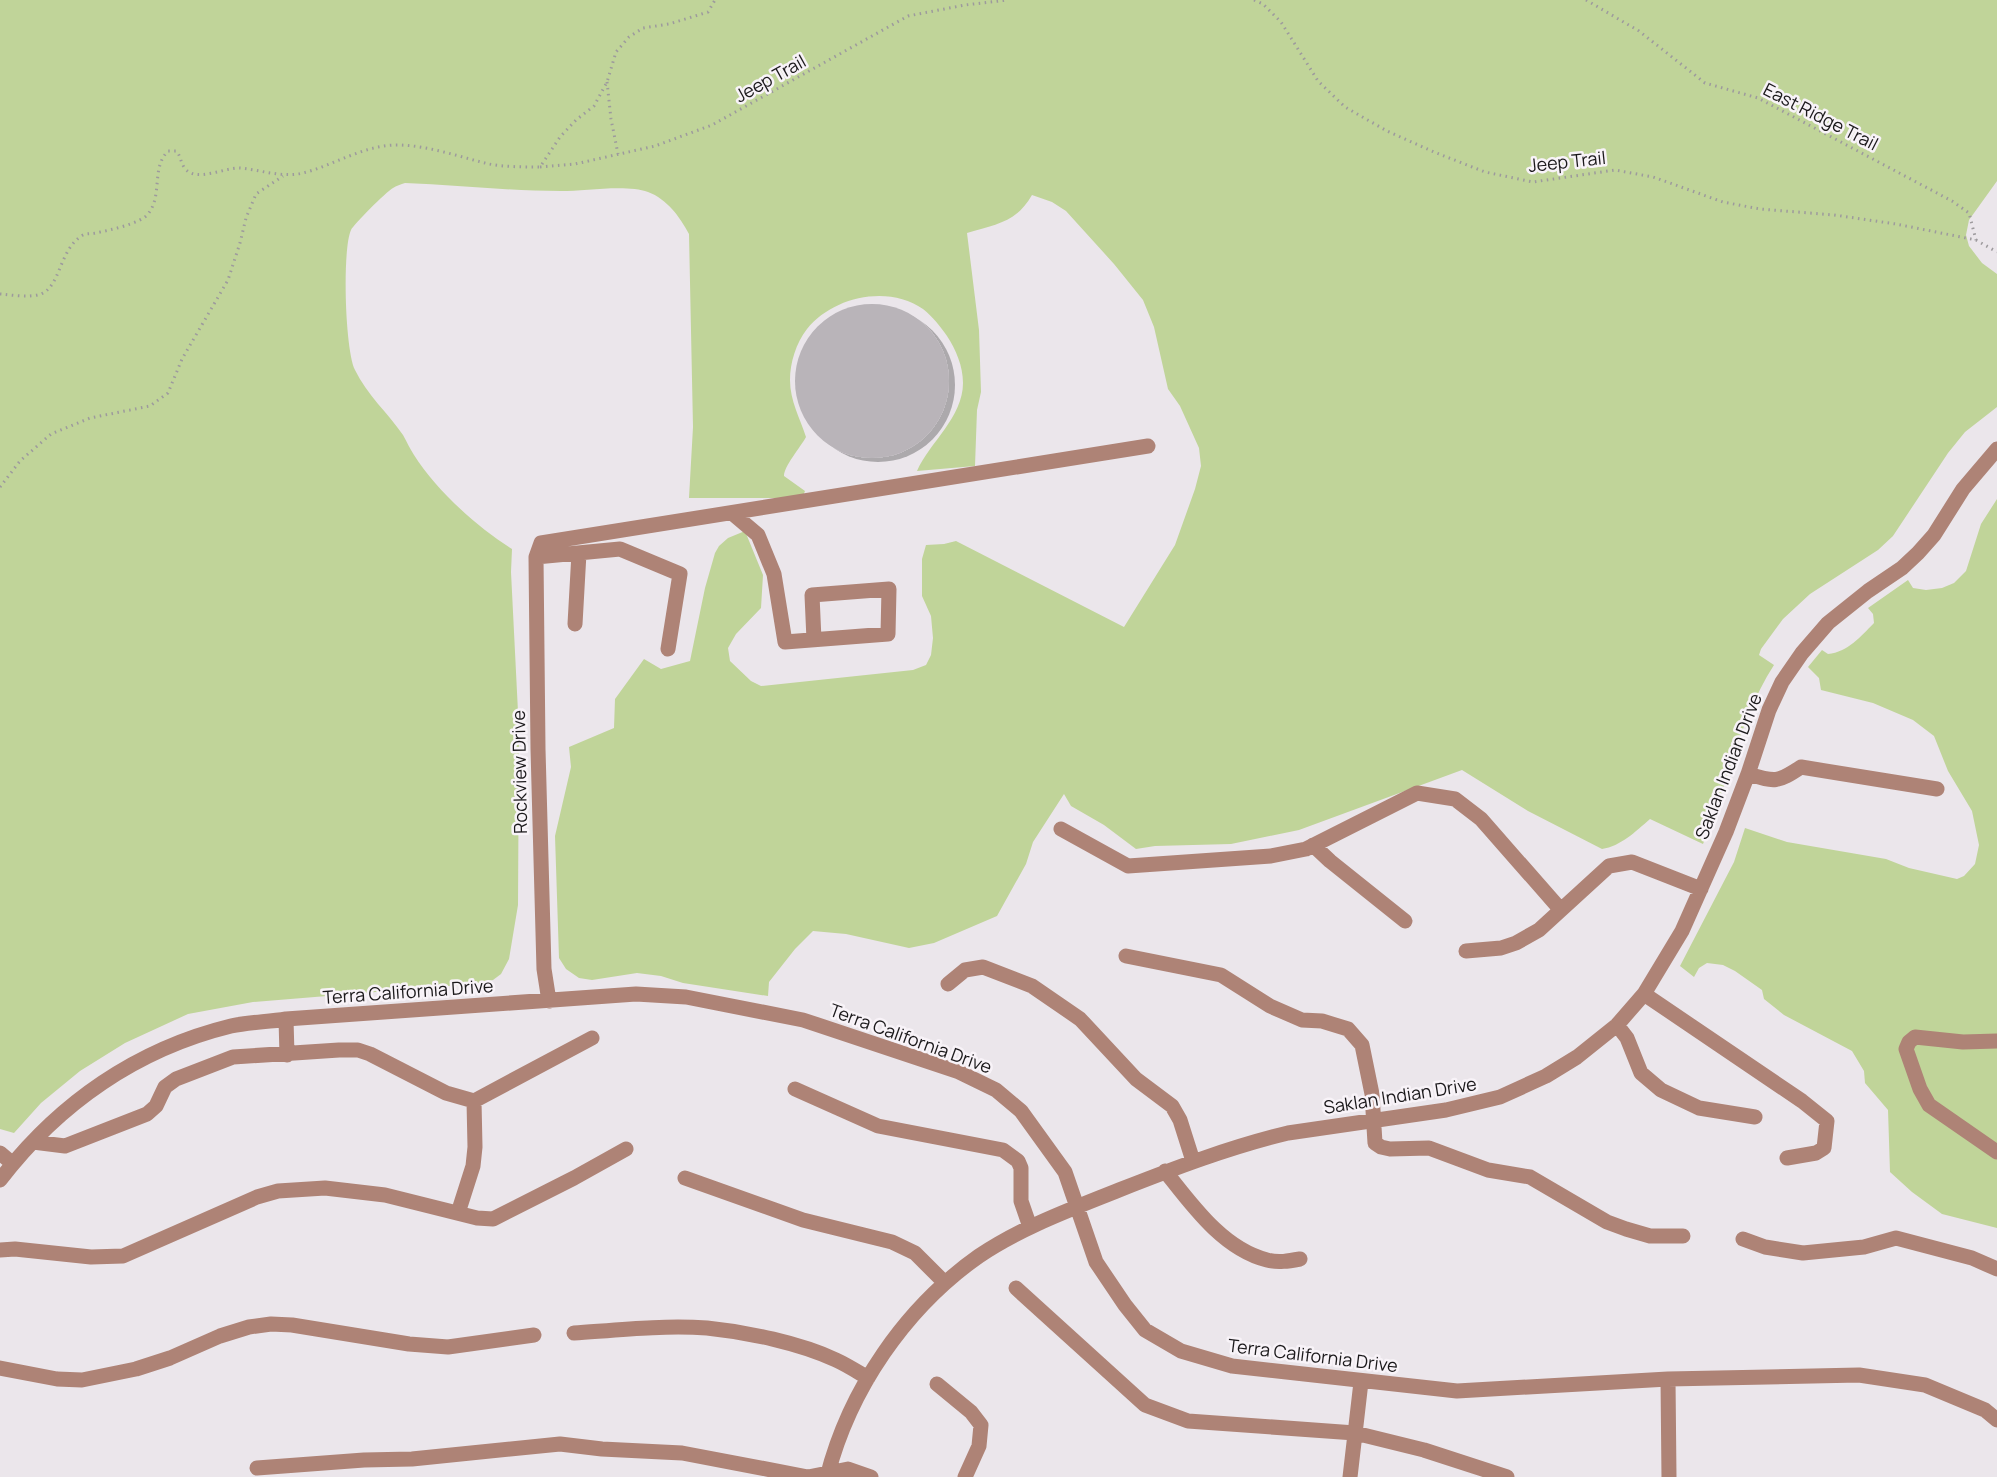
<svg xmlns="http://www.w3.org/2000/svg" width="1997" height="1477" viewBox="0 0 1997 1477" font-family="Manrope,sans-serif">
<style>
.green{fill:#c0d499}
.building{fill:#b9b4b9;filter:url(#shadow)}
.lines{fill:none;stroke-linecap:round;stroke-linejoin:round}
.path{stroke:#9d9a9d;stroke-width:3;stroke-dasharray:1.5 4.5;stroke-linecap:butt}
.minor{stroke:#ae8376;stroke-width:15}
.labels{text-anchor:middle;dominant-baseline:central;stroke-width:5;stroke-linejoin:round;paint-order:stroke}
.street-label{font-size:18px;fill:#1b191b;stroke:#f8f3f8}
</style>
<defs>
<filter id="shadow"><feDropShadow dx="6" dy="4" stdDeviation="0" flood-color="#0004"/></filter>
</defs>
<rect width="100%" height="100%" fill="#ebe6eb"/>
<path class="green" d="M 0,0 L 1997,0 L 1997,181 L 1969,220 L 1966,235 L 1969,246 L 1982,263 L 1997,274 L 1997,407 L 1965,432 L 1948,453 L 1893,536 L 1878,550 L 1810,594 L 1783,619 L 1761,649 L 1759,655 L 1774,665 C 1739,719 1728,785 1703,844 L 1650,819 C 1635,832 1621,846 1602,849 L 1528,811 L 1462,770 L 1299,830 L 1231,844 L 1155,846 L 1136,849 L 1104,825 L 1071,806 L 1064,794 L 1033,842 L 1026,864 L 997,916 L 934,943 L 909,948 L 846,934 L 813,931 L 795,949 L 769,982 L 768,996 L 683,983 L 661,976 L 637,973 L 592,980 L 579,978 L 566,969 L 559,958 L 555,836 L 571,767 L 569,747 L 614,728 L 615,699 L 644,659 L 661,669 L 690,661 L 705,588 L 715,553 L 719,546 L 728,538 L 745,531 L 763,575 L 761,608 L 736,634 L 728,648 L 730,661 L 751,681 L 761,686 L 913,670 L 926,665 L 931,655 L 933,638 L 931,616 L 922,596 L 922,559 L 926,545 L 944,544 L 956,541 L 1124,627 L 1175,545 L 1195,489 L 1201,466 L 1199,448 L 1180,406 L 1168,389 L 1154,327 L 1143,300 L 1114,264 L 1066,211 L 1052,202 L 1032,195 C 1016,223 996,224 967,233 L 979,330 L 981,392 L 977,410 L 975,466 L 917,471 C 930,442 963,417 963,383 C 963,366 956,350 947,336 C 940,326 933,317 923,309 C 888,284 832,297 807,329 C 796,343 790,363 790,380 C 790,401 800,418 806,437 C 800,448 784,466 784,476 L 805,491 L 803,496 L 797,498 L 689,498 L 693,427 L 689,234 C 680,217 667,199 648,192 C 627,184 585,191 561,191 C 509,191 457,185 405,183 C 401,184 396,186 393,188 C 386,192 354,224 351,230 C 342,250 345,350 355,370 C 367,395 388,413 403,435 C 407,442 410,449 414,455 C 436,490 477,527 512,549 L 511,572 L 519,732 L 518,905 L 509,959 L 501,974 L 493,980 L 473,984 L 253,1002 L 188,1014 L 125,1043 L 80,1071 L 41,1103 L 14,1133 L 0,1129 Z
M 1997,499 L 1997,1228 L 1942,1214 L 1912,1192 L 1890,1172 L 1888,1110 L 1865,1083 L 1864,1071 L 1852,1051 L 1784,1015 L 1764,999 L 1762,990 L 1735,971 L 1723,965 L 1707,963 L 1699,968 L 1694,977 L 1680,966 L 1734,862 L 1745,828 L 1787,842 L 1886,859 L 1909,868 L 1957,879 L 1964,876 L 1975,864 L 1979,845 L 1972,811 L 1948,771 L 1934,736 L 1913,720 L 1873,703 L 1821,690 L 1819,678 L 1808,667 L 1822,650 L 1828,654 C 1848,652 1860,637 1874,623 L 1873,614 L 1868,608 L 1908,580 L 1913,588 L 1926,590 L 1942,588 L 1954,583 L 1966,571 L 1981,524 Z"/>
<path class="building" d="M795 381a77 77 0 1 1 154 0a77 77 0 1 1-154 0Z"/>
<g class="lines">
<path class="path" d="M 1254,0 L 1263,4 L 1281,22 L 1318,81 L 1345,107 L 1387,131 L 1434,152 L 1485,172 L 1533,182 L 1615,170 L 1653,177 L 1723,202 L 1760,209 L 1834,215 L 1896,224 L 1976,240 L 1997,252
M 1586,0 L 1639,31 L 1705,83 L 1758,98 L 1952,201 L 1969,213 L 1976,240
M 607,82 L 611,119 L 618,154
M 540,167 L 575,164 L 655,146 L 712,125 L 908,16 L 965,5 L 1008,0
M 0,294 C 13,295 29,298 41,294 C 61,286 59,249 83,235 C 87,233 91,234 96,233 C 109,230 140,224 148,214 C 163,195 151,168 168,151 L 176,151 C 181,156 180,161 184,167 C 194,184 225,167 240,168 C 261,170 282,178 303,173 C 335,165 365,144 400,145 C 430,146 460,157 489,164 C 505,167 523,167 540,167 L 560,137 L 576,120 L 594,106 L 607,82 L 616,52 L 629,37 L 643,28 L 669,24 L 708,12 L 715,0
M 0,487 L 20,461 L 51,434 L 90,418 L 150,406 L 168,393 L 182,359 L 228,280 L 240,243 L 246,218 L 256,194 L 283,176"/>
<path class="minor" d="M 732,513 L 758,535 L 774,574 L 785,642 L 888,634 L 889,589 L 812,595 L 814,640
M 536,557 L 620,549 L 680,574 L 668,649
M 575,624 L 579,553
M 1748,774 C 1775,782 1777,783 1801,767 L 1937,789
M 1061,829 L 1128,866 L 1271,856 L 1306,849 L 1417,793 L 1455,799 L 1481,819 L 1560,909
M 1313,845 L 1330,861 L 1405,921
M 1466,951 L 1501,948 L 1516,943 L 1539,930 L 1609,866 L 1632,862 L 1701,889
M 1126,956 L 1221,975 L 1270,1006 L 1302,1020 L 1322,1021 L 1348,1029 L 1362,1045 L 1372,1094 L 1375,1143 L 1381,1147 L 1390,1149 L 1429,1148 L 1488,1170 L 1530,1177 L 1607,1222 L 1626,1229 L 1650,1236 L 1683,1236
M 948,984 L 965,970 L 983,967 L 1032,986 L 1080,1019 L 1136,1079 L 1172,1106 L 1180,1120 L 1193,1161
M 1644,994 L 1802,1101 L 1827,1121 L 1824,1148 L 1816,1153 L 1787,1158
M 549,1001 L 544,969 L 538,749 L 536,557 L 541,543 L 1148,446
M 286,1019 L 287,1055
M 1617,1025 L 1627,1038 L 1641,1073 L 1661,1090 L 1699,1108 L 1755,1117
M 1997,1041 L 1963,1042 L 1915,1037 L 1909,1042 L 1906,1049 L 1920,1089 L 1929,1105 L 1997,1152
M 795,1089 L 878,1126 L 1003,1150 L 1018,1161 L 1021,1168 L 1021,1201 L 1030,1227
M 33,1142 L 65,1146 L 147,1114 L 156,1106 L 165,1087 L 176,1079 L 233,1057 L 339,1050 L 358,1050 L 370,1054 L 446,1093 L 474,1101 L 592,1038
M 0,1153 L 13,1164
M 1165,1171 C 1192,1205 1223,1249 1267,1260 C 1278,1263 1289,1261 1300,1259
M 685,1178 L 803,1220 L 892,1242 L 915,1253 L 945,1283
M 0,1180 C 59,1103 137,1049 231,1026 C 249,1022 268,1022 286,1019 L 636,994 L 686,997 L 803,1020 L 959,1072 L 996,1090 L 1021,1111 L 1065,1172 L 1096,1262 L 1125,1305 L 1145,1330 L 1181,1351 L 1232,1366 L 1457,1391 L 1668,1379 L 1859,1375 L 1925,1385 L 1985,1410 L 1997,1420
M 458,1213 L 473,1166 L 475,1147 L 474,1101
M 1743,1239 L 1765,1247 L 1803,1253 L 1864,1247 L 1896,1238 L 1972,1258 L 1997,1269
M 0,1250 L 15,1249 L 91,1257 L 123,1256 L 257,1197 L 278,1191 L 325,1188 L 385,1195 L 477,1218 L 493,1219 L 574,1178 L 626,1149
M 1016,1288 L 1145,1405 L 1188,1421 L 1355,1433 L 1424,1450 L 1507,1477
M 574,1333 C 617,1330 663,1325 707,1328 C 747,1332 800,1343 836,1360 C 847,1365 858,1372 868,1378
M 0,1368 L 57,1379 L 82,1380 L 136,1369 L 170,1358 L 220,1336 L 249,1327 L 271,1324 L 292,1325 L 409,1344 L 448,1347 L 534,1335
M 1668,1379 L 1669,1477
M 937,1384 L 971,1412 L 981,1425 L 979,1446 L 965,1477
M 257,1468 L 364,1460 L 412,1459 L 560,1444 L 602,1449 L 682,1453 L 808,1477 L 848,1469 L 871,1477
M 827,1477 C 849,1390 905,1308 979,1256 C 1022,1227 1072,1209 1119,1190 C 1175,1168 1230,1147 1288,1133 L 1446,1110 L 1500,1097 L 1546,1076 L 1577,1057 L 1617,1025 L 1644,994 L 1682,931 L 1726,832 L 1748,774 L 1769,710 L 1782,682 L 1802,653 L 1828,623 L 1868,591 L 1902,568 L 1918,553 L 1934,535 L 1963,489 L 1997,449
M 1350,1477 L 1361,1382"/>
</g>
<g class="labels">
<g class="street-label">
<text transform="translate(770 78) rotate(-29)">Jeep Trail</text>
<text transform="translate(1821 116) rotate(27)">East Ridge Trail</text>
<text transform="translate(1567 161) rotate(-6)">Jeep Trail</text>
<text transform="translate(1728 766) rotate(-69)">Saklan Indian Drive</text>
<text transform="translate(519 772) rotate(-91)">Rockview Drive</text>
<text transform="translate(408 991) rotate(-4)">Terra California Drive</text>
<text transform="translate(911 1038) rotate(20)">Terra California Drive</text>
<text transform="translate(1400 1095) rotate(-9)">Saklan Indian Drive</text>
<text transform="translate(1313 1355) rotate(7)">Terra California Drive</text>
</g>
</g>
</svg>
